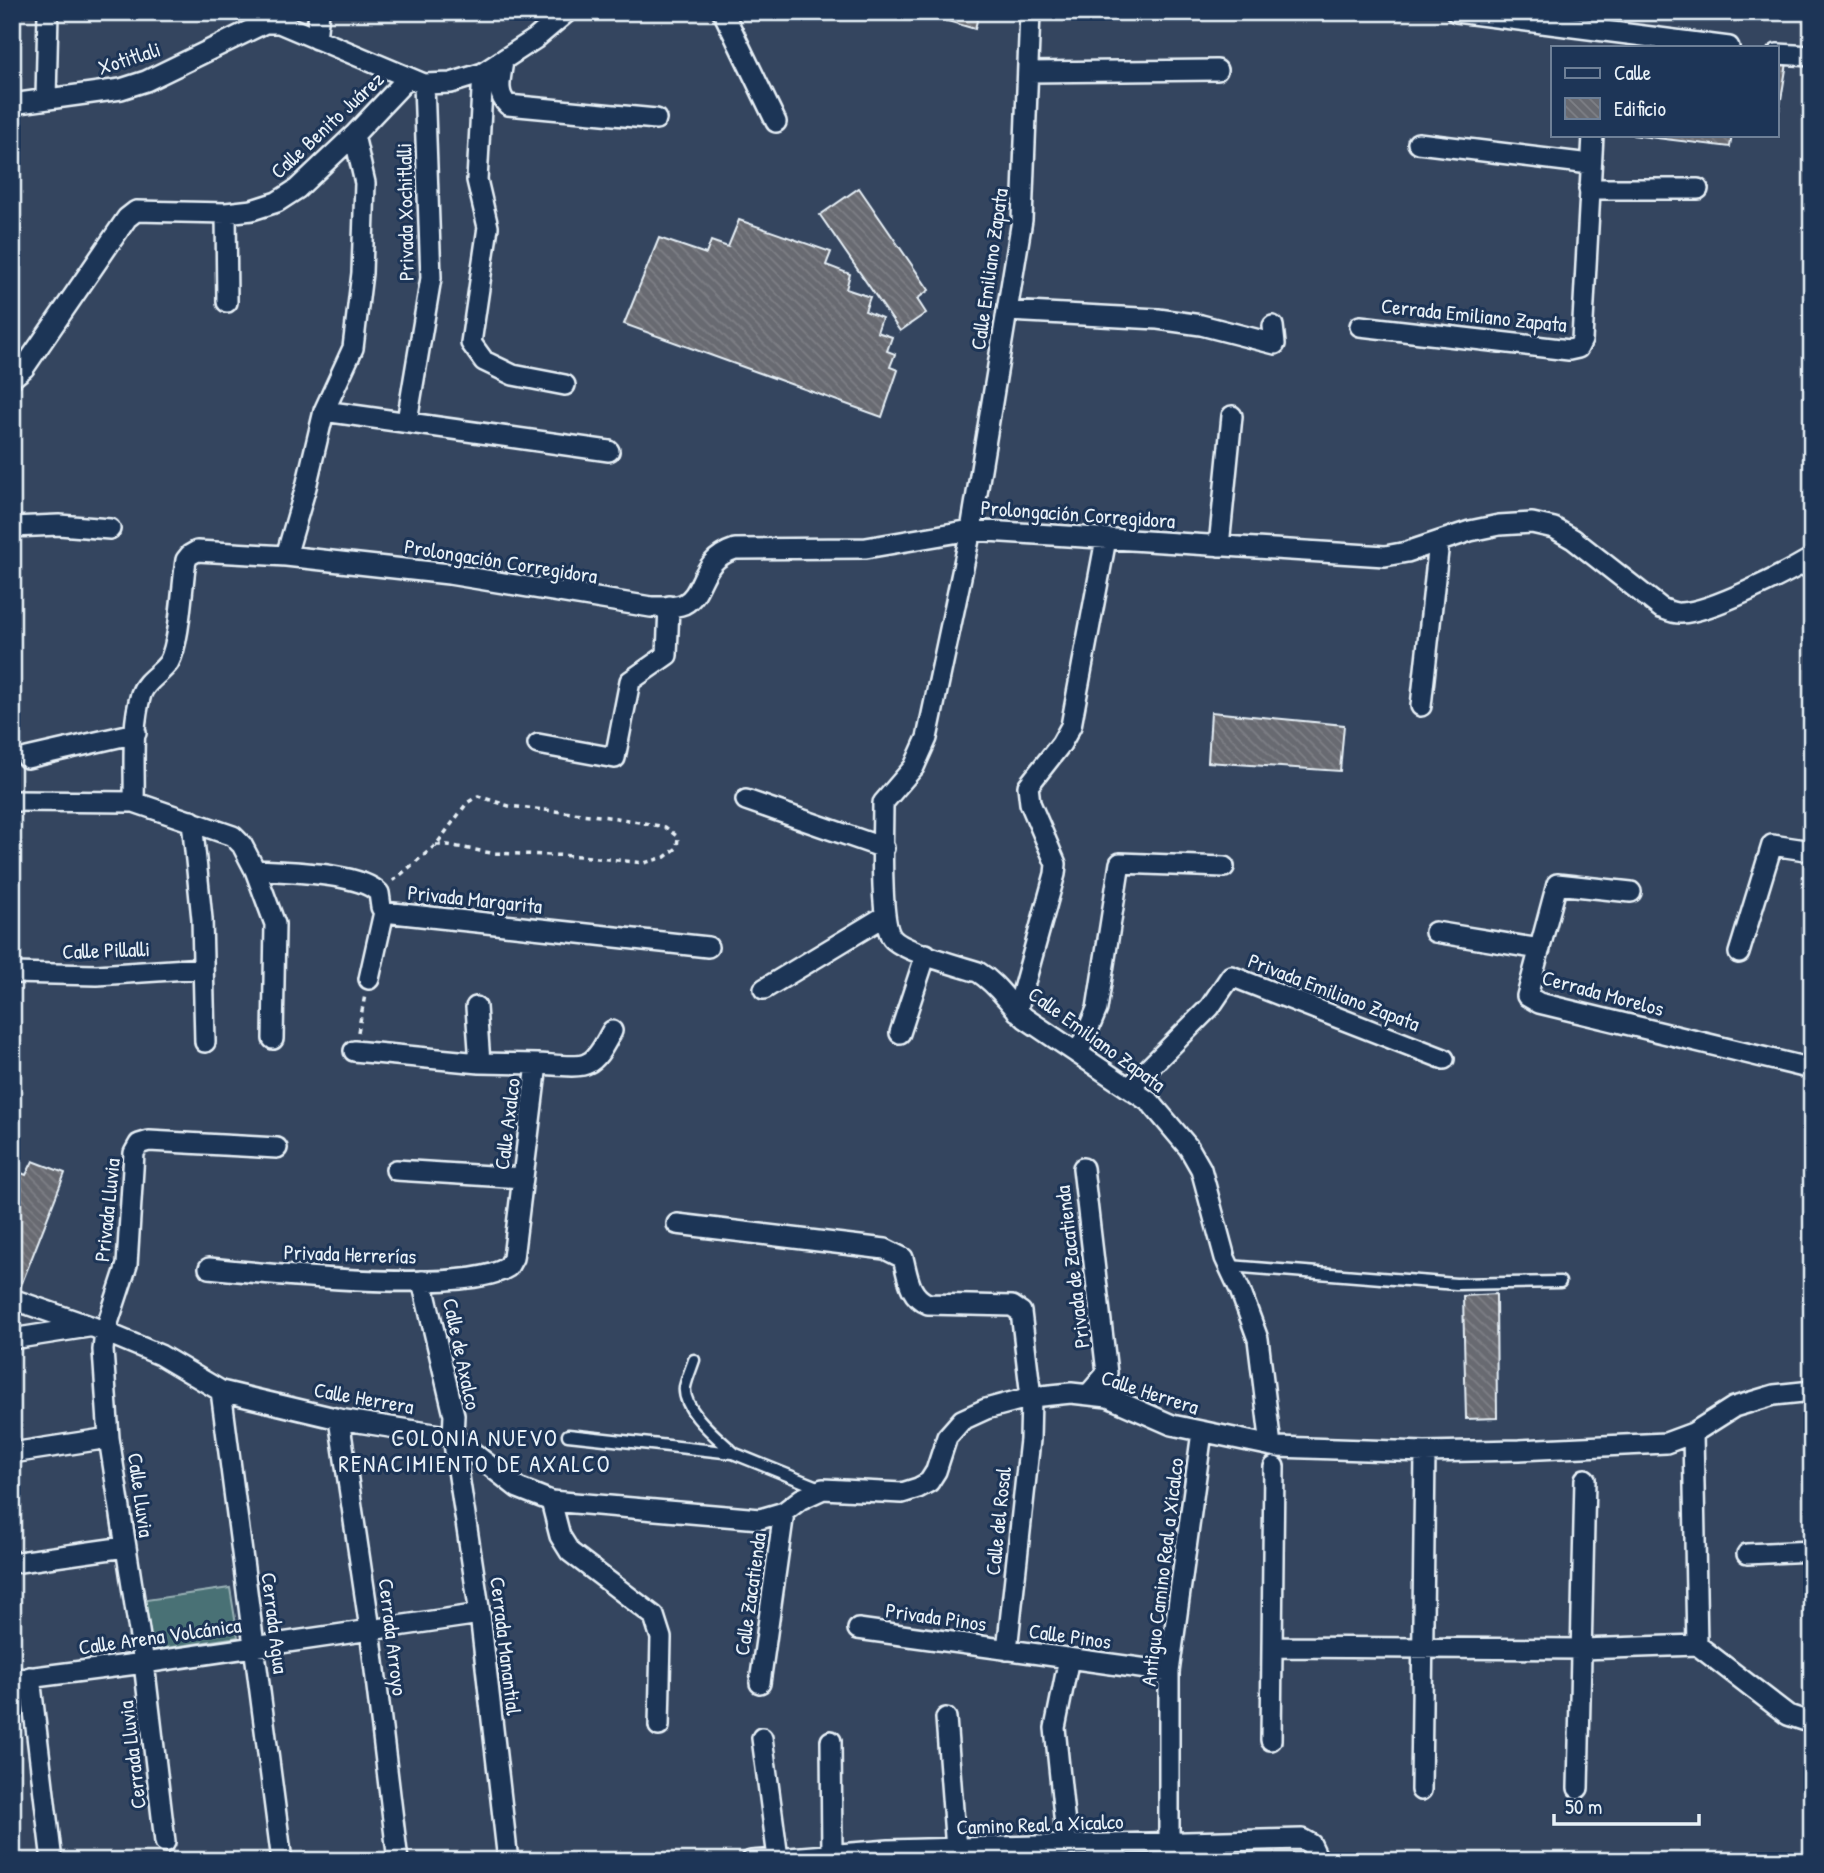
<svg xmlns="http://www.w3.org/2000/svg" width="1824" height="1873" viewBox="0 0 1824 1873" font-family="'Patrick Hand',sans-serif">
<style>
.green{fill:#4a7174;stroke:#99b1b6;stroke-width:2}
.building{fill:url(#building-back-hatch);stroke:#e8f1f8;stroke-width:2}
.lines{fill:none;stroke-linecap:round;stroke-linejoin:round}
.service-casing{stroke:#e8f1f8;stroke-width:15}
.minor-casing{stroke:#e8f1f8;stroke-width:24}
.path{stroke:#e8f1f8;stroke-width:3.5;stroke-dasharray:5 5;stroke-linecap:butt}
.service{stroke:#1d3557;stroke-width:10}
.minor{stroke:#1d3557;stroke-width:19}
.labels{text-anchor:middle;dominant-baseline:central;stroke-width:6;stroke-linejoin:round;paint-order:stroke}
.street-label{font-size:21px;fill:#e8f1f8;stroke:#1d3557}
.neighbourhood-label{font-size:23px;letter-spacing:2px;fill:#e8f1f8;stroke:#1d3557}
</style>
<defs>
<pattern id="building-back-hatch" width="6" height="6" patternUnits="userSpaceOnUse" patternTransform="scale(1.75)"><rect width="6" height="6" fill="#686a71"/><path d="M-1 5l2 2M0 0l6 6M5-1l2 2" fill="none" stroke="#7e8086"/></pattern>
</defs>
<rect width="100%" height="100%" fill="#34455f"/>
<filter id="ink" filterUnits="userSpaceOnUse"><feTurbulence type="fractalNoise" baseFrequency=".0143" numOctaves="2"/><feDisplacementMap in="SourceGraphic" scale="14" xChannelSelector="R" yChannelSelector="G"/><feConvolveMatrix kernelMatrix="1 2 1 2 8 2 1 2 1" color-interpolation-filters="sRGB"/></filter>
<g filter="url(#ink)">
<path class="green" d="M 230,1588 L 238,1637 L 146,1651 L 139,1601 Z"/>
<path class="building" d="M 942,12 L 979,12 L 975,29 L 941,19 Z
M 1777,61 L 1787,63 L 1777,124 Z
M 1632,135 L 1732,135 L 1730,147 Z
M 859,188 L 929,290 L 917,299 L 926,313 L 900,331 L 820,215 Z
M 739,220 L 831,252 L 826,265 L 850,274 L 846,289 L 870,297 L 865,311 L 882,318 L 877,332 L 892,337 L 887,351 L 895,354 L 890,367 L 898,370 L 882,417 L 624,324 L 659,238 L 706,254 L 711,241 L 728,247 Z
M 1211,712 L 1344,725 L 1340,771 L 1208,762 Z
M 33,1161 L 65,1173 L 20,1288 L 12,1285 L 12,1169 L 26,1175 Z
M 1496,1294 L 1497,1418 L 1466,1419 L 1463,1296 Z"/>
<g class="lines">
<defs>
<path id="service" d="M 1230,1266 L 1456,1284 L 1560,1282
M 694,1360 C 691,1369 687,1378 685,1387 C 682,1410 717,1437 733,1452
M 568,1435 L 733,1453 L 822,1489"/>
<path id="minor" d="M 723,12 L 776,122
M 1030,12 L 1022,220 L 971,530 L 927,738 L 914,767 L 883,803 C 883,828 879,922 892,938 C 902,951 960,966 978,972 C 998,984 1008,1003 1025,1018 L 1151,1103 L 1189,1148 L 1201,1169 L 1225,1258 L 1240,1290 L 1258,1339 L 1271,1446
M 1456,12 L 1729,47
M 316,39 L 319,12
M 1777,54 L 1812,56
M 503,61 C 501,77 495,93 508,105 L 656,119
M 1028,72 L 1217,70
M 483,73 L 477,180 L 488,227 L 471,343 L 484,361 L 513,375 L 565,385
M 46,99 L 48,12
M 12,104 L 121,89 L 146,81 L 265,23 L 279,23 L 424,84 L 451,83 L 483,73 L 535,39 L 567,12
M 1418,143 L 1590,164
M 1589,189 L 1698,189
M 226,213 L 227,302
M 1008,311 L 1158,319 L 1201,325 L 1275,344 L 1273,326
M 1360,326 L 1569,350 L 1578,348 L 1582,340 L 1593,135
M 12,378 L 24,368 L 127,218 L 136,211 L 226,213 L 252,210 L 277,202 L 297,189 L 354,135 L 408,78
M 324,411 L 609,451
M 407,421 L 431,278 L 424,84
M 12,527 L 59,525 L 110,529
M 1219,546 L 1232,416
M 286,556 L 306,487 L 324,411 L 353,348 L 362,273 L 365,183 L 354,135
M 1421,706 L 1439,542
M 538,744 L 615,758 L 630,681 L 667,655 L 669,606
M 27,758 L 136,733
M 746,800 L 884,848
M 12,801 L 134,802 L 233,836 L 242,845 L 255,870 L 275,924 L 273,1039
M 134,802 C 135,768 131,728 141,694 C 146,680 161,674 169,662 C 180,642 182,585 186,560 L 190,555 L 197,551 L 286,556 L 449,574 L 651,607 C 660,607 675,608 684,604 C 706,592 698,561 735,549 L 866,548 L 971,530 L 1385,556 L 1407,552 L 1470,531 L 1499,525 L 1532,523 L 1554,528 L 1573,539 L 1661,608 C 1667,610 1674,614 1681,613 C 1711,612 1785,574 1812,558
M 192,821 L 202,919 L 205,1042
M 255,870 C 284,872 360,872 379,893 L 381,907 L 384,912 L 708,947
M 1631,892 L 1557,884 L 1527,996 L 1539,1003 L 1812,1069
M 1435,932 L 1540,949
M 1739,953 L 1772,845 L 1812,851
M 12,973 L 97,975 L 202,968
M 369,979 L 384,912
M 764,989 L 885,916
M 476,1007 L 480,1063
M 1017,1011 L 1055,874 L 1056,864 L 1030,803 L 1028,786 L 1061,744 L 1071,726 L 1106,539
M 900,1033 L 926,954
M 1078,1054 L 1097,1009 L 1120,863 L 1224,867
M 537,1064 C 550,1064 578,1069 588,1063 C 599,1058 606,1041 612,1031
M 1129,1088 L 1210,1007 L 1231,976 L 1444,1059
M 1083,1168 L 1107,1373 L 1088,1395
M 396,1170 L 523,1178
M 677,1224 L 885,1249 L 903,1258 C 908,1277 909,1296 928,1304 L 1012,1306 L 1021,1312 L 1031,1397 L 1030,1440 L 1007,1650
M 209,1268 C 266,1274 466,1295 508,1267 L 513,1258 L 537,1064 L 480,1063 L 354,1051
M 422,1281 L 454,1415 L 453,1437 L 480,1614 L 508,1861
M 12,1299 L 93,1327 L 160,1355 L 221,1391 L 339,1419 L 453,1437 L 518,1488 L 551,1501 L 760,1519 L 784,1512 L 801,1499 L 823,1489 L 902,1493 L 918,1488 L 929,1482 L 936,1471 L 947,1437 L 962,1420 L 986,1409 L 1031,1397 L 1071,1393 L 1108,1397 L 1172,1425 L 1277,1447 L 1425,1452 L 1519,1450 L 1666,1443 L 1693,1433 L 1734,1407 L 1774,1395 L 1812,1391
M 12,1339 L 88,1327
M 221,1391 L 282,1861
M 339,1419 L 370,1629 L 398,1861
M 1693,1433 L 1697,1645
M 12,1453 L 109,1438
M 551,1501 L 560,1536 L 570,1552 L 654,1616 L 661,1638 L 659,1726
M 1747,1554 L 1812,1551
M 12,1563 L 125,1547
M 858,1629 L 1169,1672
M 1273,1647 L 1582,1649 L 1697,1645 L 1788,1715 L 1812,1723
M 30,1677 L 52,1861
M 12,1680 L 144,1663 L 480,1614
M 760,1683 L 784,1512
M 946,1718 L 956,1849
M 762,1738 L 778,1858
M 1271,1740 L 1274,1467
M 831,1741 L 832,1854
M 1578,1788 L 1585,1479
M 1421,1790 L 1425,1452
M 165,1842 L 144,1663 L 109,1438 L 103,1350 L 105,1332 L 127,1265 L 134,1153 L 139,1144 L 149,1141 L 277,1148
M 1169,1843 L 1169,1672 L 1202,1432
M 1067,1845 L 1055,1728 L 1069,1658
M 751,1861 L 889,1850 L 1302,1839 L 1311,1844 L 1319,1861"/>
</defs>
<use href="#service" class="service-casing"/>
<use href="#minor" class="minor-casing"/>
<path class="path" d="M 393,881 L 436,845 L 467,803 L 478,796 L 509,806 L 617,818 L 665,827 L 678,837 L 677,848 L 665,857 L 644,863 L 580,856 L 491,853 L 448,845 L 436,845
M 358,1032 L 365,995"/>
<use href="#service" class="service"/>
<use href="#minor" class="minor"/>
</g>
</g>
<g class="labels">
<g class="street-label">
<text transform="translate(129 58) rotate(-18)">Xotitlali</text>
<text transform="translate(327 125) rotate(-43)">Calle Benito Juárez</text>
<text transform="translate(405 212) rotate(-91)">Privada Xochitlalli</text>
<text transform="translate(989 269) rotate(-82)">Calle Emiliano Zapata</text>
<text transform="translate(1474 315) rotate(6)">Cerrada Emiliano Zapata</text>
<text transform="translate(1078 514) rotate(4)">Prolongación Corregidora</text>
<text transform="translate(501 561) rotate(9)">Prolongación Corregidora</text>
<text transform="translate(475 899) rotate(6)">Privada Margarita</text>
<text transform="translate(106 950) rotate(-2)">Calle Pillalli</text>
<text transform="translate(1334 992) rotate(21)">Privada Emiliano Zapata</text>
<text transform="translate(1603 993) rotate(15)">Cerrada Morelos</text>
<text transform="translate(1097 1039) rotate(36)">Calle Emiliano Zapata</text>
<text transform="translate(507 1124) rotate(-83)">Calle Axalco</text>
<text transform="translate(107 1210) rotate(-84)">Privada Lluvia</text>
<text transform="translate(350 1254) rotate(2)">Privada Herrerías</text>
<text transform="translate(1072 1267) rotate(-97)">Privada de Zacatienda</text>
<text transform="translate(462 1354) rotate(78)">Calle de Axalco</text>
<text transform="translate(1150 1392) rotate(18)">Calle Herrera</text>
<text transform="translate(364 1398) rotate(10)">Calle Herrera</text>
<text transform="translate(141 1495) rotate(82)">Calle Lluvia</text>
<text transform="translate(998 1521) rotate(-84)">Calle del Rosal</text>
<text transform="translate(1162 1572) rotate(-83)">Antiguo Camino Real a Xicalco</text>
<text transform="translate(750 1594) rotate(-82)">Calle Zacatienda</text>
<text transform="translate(936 1617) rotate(8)">Privada Pinos</text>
<text transform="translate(275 1623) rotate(83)">Cerrada Agua</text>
<text transform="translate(160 1636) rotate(-8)">Calle Arena Volcánica</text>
<text transform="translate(1070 1636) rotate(8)">Calle Pinos</text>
<text transform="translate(393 1637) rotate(83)">Cerrada Arroyo</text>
<text transform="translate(506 1646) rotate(83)">Cerrada Manantial</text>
<text transform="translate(132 1755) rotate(-97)">Cerrada Lluvia</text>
<text transform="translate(1040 1824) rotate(-2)">Camino Real a Xicalco</text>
</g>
<g class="neighbourhood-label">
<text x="475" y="1437">COLONIA NUEVO<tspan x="475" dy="26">RENACIMIENTO DE AXALCO</tspan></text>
</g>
</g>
<rect width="1824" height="1873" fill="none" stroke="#1d3557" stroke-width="42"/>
<rect x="21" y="21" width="1782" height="1831" fill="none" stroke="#e8f1f8" stroke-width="2.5" filter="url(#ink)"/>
<rect x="1551" y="46" width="228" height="91" fill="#1d3557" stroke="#6e8097" stroke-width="2"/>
<rect x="1565" y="68" width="35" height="10" fill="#1d3557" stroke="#6e8097" stroke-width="2"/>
<text x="1614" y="80" font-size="21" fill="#e8f1f8">Calle</text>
<rect x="1565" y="98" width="35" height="21" fill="url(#building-back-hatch)" stroke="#6e8097" stroke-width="2"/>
<text x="1614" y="116" font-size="21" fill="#e8f1f8">Edificio</text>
<path d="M1554 1814v10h145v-10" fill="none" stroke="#e8f1f8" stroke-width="3.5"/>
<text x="1565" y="1814" font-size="21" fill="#e8f1f8" stroke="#1d3557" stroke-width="5" paint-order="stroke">50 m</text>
</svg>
